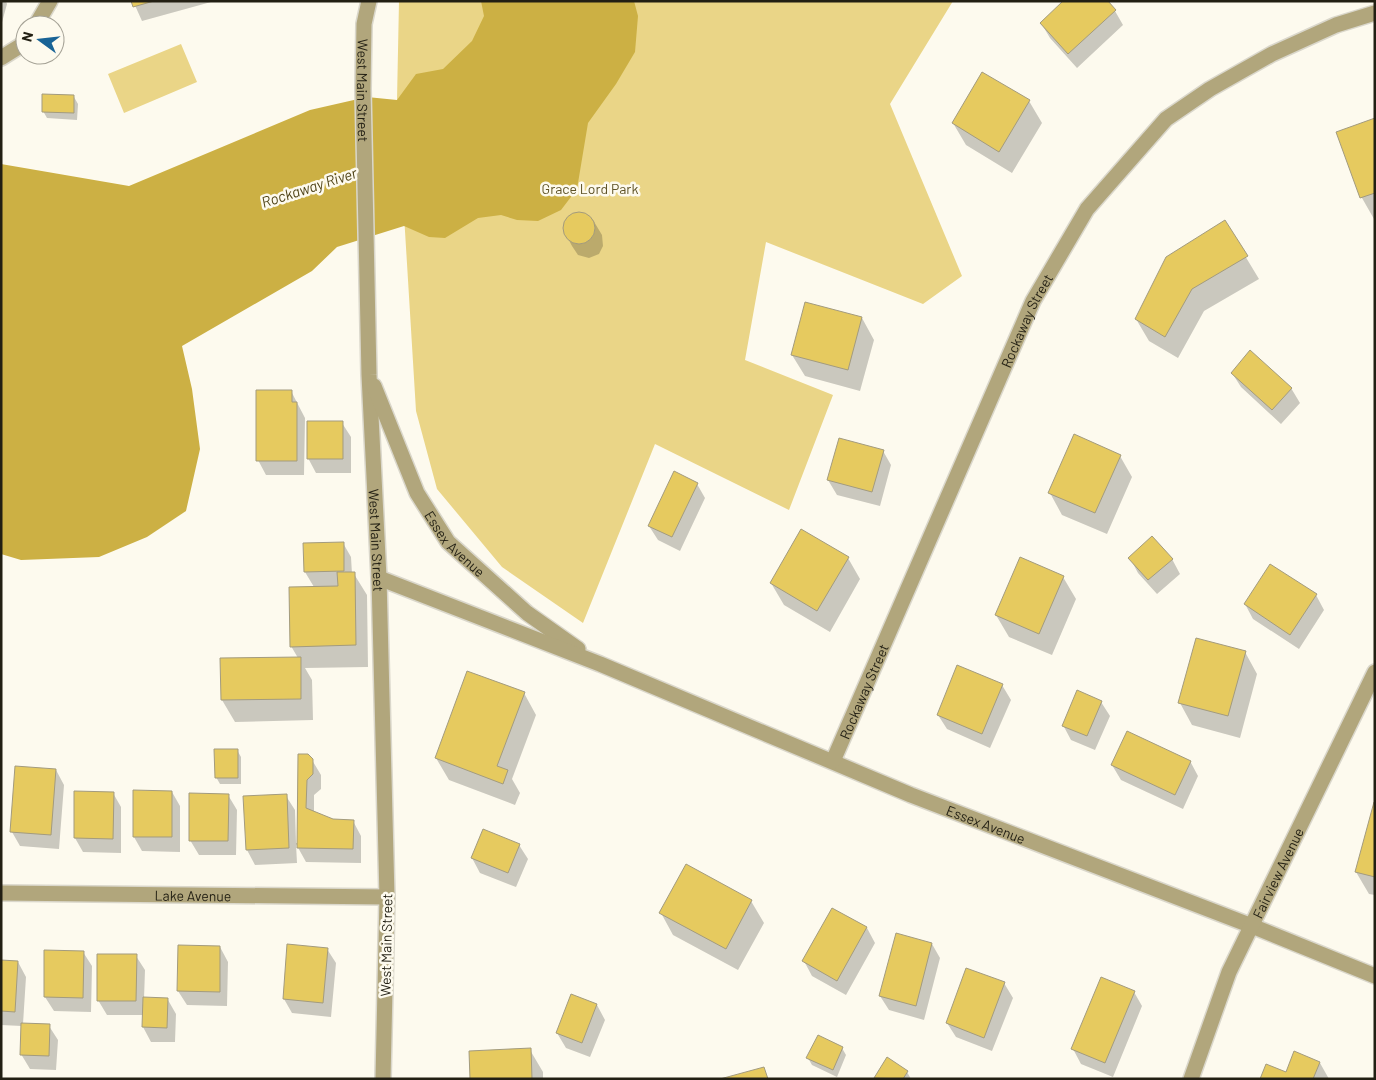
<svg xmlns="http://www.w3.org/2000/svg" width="1376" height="1080" viewBox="0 0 1376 1080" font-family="Barlow,sans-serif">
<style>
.green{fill:#ead587}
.water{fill:#ccb044}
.shadow{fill:#0003}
.building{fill:#e6ca5f;stroke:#a39b7e}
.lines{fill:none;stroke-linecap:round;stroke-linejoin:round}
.minor-casing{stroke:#dad7cb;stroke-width:18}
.minor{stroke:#b1a67c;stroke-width:15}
.labels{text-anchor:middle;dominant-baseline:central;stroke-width:5;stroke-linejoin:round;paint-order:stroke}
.street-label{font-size:14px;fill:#221f13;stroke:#fdfaee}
.park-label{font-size:14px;fill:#5f5327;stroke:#fdfaee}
.water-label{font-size:15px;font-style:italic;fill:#4f4317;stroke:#fdfaee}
</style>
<rect width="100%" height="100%" fill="#fdfaee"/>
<path class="green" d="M 399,1 L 953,1 L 890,104 L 962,276 L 923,304 L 766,242 L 745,360 L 833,395 L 789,510 L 655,444 L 583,623 L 502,567 L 437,489 L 416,411 L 397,100 Z
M 181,44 L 197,82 L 124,113 L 108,74 Z"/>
<path class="water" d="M 481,1 L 634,1 L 638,16 L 635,52 L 616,84 L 588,123 L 577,189 L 561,210 L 538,221 L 517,220 L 501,215 L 478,218 L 445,238 L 429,237 L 404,226 L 337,247 L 312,271 L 182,346 L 192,389 L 200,449 L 186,511 L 147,537 L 99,557 L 21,560 L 1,554 L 1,164 L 129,186 L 310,110 L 367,97 L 397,100 L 416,74 L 443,69 L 472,41 L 484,16 Z"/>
<path class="shadow" d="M 1,1 L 6,1 L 7,4 L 1,26 Z
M 133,1 L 211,1 L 211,2 L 142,21 Z
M 1115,11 L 1123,25 L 1077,68 L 1050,38 L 1041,23 Z
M 74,97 L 78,104 L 77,120 L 47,118 L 43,111 Z
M 1029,101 L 1042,123 L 1012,173 L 966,145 L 953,123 Z
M 1375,119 L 1375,219 L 1374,219 L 1362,198 L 1337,133 Z
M 574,213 L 585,214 L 593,220 L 602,235 L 603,246 L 599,254 L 589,258 L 578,255 L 572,246 L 564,231 L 566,219 Z
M 1224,221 L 1259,279 L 1204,311 L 1178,358 L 1149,341 L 1136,319 Z
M 862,318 L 874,340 L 860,391 L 805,376 L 792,355 Z
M 1232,373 L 1291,388 L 1300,403 L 1281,424 L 1241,387 Z
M 291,391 L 305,418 L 304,475 L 266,475 L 258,460 Z
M 342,423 L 351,437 L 351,473 L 316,473 L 308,458 Z
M 883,451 L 891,465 L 880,506 L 837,495 L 828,480 Z
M 1120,456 L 1132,477 L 1107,534 L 1062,515 L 1050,493 Z
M 697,484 L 705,498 L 680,551 L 658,540 L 649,526 Z
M 343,543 L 351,557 L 352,574 L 354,574 L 367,595 L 368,667 L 305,668 L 312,680 L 313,720 L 235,722 L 222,700 L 222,659 L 298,658 L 291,646 L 314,587 L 305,572 Z
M 848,558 L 860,579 L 830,632 L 784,605 L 771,583 Z
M 1130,558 L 1172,559 L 1180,574 L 1157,594 L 1138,573 Z
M 1063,577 L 1076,599 L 1052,655 L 1009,637 L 996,615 Z
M 1316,595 L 1324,610 L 1299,649 L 1253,619 L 1245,604 Z
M 1245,652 L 1257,674 L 1240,738 L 1192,725 L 1180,703 Z
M 1002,685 L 1011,700 L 990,748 L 947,729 L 938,715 Z
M 524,693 L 536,715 L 512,779 L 520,793 L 515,805 L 449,780 L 436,758 Z
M 1101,702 L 1110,716 L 1095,750 L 1071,740 L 1063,725 Z
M 237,750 L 241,757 L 241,784 L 220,784 L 216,777 Z
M 299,755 L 312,760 L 321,775 L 321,789 L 314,795 L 314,813 L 333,821 L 353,821 L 361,836 L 361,863 L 306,862 L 296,844 L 297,863 L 255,865 L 247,850 L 244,797 L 286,796 L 295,810 L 296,843 L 298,843 Z
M 1190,761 L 1198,776 L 1183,809 L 1121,780 L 1112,765 Z
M 56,770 L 64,785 L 59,849 L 20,846 L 12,832 Z
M 172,792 L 180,806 L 180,852 L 142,851 L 134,837 Z
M 113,793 L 121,807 L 121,853 L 83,852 L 75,838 Z
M 228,795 L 237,810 L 236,855 L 199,855 L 190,840 Z
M 1375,804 L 1375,895 L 1369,894 L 1356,872 Z
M 519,845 L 528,859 L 516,887 L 480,873 L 472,858 Z
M 751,901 L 764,923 L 738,970 L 673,935 L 661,913 Z
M 833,909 L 867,928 L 875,943 L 846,995 L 812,976 L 804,961 Z
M 932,944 L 940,958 L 924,1020 L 889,1010 L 880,996 Z
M 220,947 L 228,962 L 227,1006 L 187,1005 L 178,991 Z
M 327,949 L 336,963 L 331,1017 L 292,1013 L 284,999 Z
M 83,952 L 92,966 L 91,1012 L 54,1011 L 45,997 Z
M 136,956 L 145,970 L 144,999 L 168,1000 L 176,1014 L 175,1042 L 151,1042 L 143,1027 L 143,1015 L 107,1015 L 98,1000 Z
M 1,961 L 18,962 L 26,977 L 23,1024 L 49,1026 L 58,1040 L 56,1070 L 30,1069 L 21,1054 L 22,1026 L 1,1025 Z
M 1004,983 L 1013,998 L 992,1051 L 956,1037 L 947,1023 Z
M 1134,992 L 1142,1006 L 1113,1077 L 1081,1064 L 1073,1049 Z
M 571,996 L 597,1005 L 605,1020 L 590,1057 L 566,1048 L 557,1033 Z
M 842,1048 L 846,1055 L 837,1077 L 812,1065 L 808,1058 Z
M 530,1050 L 543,1072 L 543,1079 L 471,1079 Z
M 1320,1063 L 1329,1079 L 1261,1079 L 1287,1074 Z
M 907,1072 L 911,1079 L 875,1078 Z"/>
<path class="building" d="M 131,1 L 154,1 L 133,7 Z
M 1063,1 L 1108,1 L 1116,10 L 1068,54 L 1040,23 Z
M 982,72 L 1030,100 L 999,152 L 952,123 Z
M 42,94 L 74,95 L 74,113 L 42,112 Z
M 1375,118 L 1375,193 L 1360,198 L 1336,132 Z
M563 228a16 16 0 1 1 32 0a16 16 0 1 1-32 0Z
M 1225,220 L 1248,256 L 1192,289 L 1165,337 L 1135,319 L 1166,257 Z
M 805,302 L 862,317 L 848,370 L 791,355 Z
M 1250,350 L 1292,388 L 1272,410 L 1231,373 Z
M 256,390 L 292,390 L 292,402 L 297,402 L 297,461 L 256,461 Z
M 307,421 L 343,421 L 343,459 L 307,459 Z
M 1074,434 L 1121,455 L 1095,513 L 1048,493 Z
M 839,438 L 884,450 L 872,492 L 827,480 Z
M 674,471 L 698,483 L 672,537 L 648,526 Z
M 801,529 L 849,557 L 817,611 L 770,583 Z
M 1152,536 L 1173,559 L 1148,580 L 1128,558 Z
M 344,542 L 344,571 L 304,572 L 303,543 Z
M 1020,557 L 1064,576 L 1039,634 L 995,615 Z
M 1270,564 L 1317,594 L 1290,635 L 1244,604 Z
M 337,572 L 355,572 L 356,645 L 290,647 L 289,587 L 338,586 Z
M 1196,638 L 1246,651 L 1228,716 L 1178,703 Z
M 301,657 L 301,699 L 221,700 L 220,658 Z
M 957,665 L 1003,684 L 982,734 L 937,715 Z
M 467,671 L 525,692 L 497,766 L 508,770 L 503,784 L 435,758 Z
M 1077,690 L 1102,701 L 1087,736 L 1062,726 Z
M 1127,731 L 1191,761 L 1175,795 L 1111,765 Z
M 214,749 L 238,749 L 238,778 L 215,778 Z
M 298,754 L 308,754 L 313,759 L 313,774 L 307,780 L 306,808 L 333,819 L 354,820 L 353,849 L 297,848 Z
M 15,766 L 56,769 L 51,835 L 10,832 Z
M 133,790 L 172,791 L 172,837 L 133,837 Z
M 74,791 L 114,792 L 113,839 L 74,838 Z
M 189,793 L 229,794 L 228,841 L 189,841 Z
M 287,794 L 289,848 L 246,850 L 243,796 Z
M 1374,802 L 1375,803 L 1375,877 L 1355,872 Z
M 483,829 L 520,844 L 508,873 L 471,858 Z
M 686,864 L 752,900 L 726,949 L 659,913 Z
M 832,908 L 867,927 L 837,981 L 802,961 Z
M 896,933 L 932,943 L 916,1006 L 879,996 Z
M 287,944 L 328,948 L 323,1003 L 283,999 Z
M 178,945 L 220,946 L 220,992 L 177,991 Z
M 44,950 L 84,951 L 83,998 L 44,997 Z
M 97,954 L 137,954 L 136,1001 L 97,1001 Z
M 1,960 L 18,961 L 15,1012 L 1,1011 Z
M 966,968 L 1005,982 L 984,1038 L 946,1023 Z
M 1101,977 L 1135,991 L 1105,1063 L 1071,1049 Z
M 571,994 L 597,1004 L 582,1043 L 556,1033 Z
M 143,997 L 168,998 L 167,1028 L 142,1027 Z
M 21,1023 L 50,1024 L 49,1056 L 20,1055 Z
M 818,1035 L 843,1047 L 833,1070 L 806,1058 Z
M 531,1048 L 532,1079 L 470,1079 L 469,1051 Z
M 1294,1051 L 1320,1062 L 1313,1079 L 1260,1079 L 1266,1064 L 1286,1072 Z
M 887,1057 L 908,1071 L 903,1079 L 874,1078 Z
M 764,1067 L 768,1079 L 720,1079 Z"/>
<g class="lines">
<defs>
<g id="minor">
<path id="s1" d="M 369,1 L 364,24 L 363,89 L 369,375 L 379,578 L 387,897 L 383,1079"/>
<path d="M 36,25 L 50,1"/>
<path d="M 1,58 L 25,43"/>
<path id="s2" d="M 374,386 L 417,493 L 448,542 L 527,613 L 578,649"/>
<path id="s3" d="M 379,578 L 600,664 L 911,795 L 1252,926 L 1375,976"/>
<path id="s4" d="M 833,761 L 1033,301 L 1087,209 L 1166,119 L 1210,89 L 1272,54 L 1336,25 L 1375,13"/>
<path id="s5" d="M 1,893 L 387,897"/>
<path id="s6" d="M 1191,1079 L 1229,972 L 1375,672"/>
</g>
</defs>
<use href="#minor" class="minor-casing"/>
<use href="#minor" class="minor"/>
</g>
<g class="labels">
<g class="street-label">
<text stroke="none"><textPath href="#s1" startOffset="90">West Main Street</textPath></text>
<text stroke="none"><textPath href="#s4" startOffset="481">Rockaway Street</textPath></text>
<text stroke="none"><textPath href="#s1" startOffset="540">West Main Street</textPath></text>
<text stroke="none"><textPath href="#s2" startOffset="179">Essex Avenue</textPath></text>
<text stroke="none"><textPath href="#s4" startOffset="76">Rockaway Street</textPath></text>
<text stroke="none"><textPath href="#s3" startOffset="655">Essex Avenue</textPath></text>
<text stroke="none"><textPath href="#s6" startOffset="224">Fairview Avenue</textPath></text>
<text stroke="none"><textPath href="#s5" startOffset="192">Lake Avenue</textPath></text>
<text transform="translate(386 945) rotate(-89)">West Main Street</text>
</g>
<g class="park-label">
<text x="590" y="188">Grace Lord Park</text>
</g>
<g class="water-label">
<text transform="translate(309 187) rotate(-18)">Rockaway River</text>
</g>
</g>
<rect width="1376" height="1080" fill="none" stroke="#221f13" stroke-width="5"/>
<g transform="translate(40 40) rotate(285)"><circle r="24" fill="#fdfaee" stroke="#a5a296"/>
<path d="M0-4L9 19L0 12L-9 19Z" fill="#186396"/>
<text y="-8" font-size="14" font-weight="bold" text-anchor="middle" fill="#221f13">N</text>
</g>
</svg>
